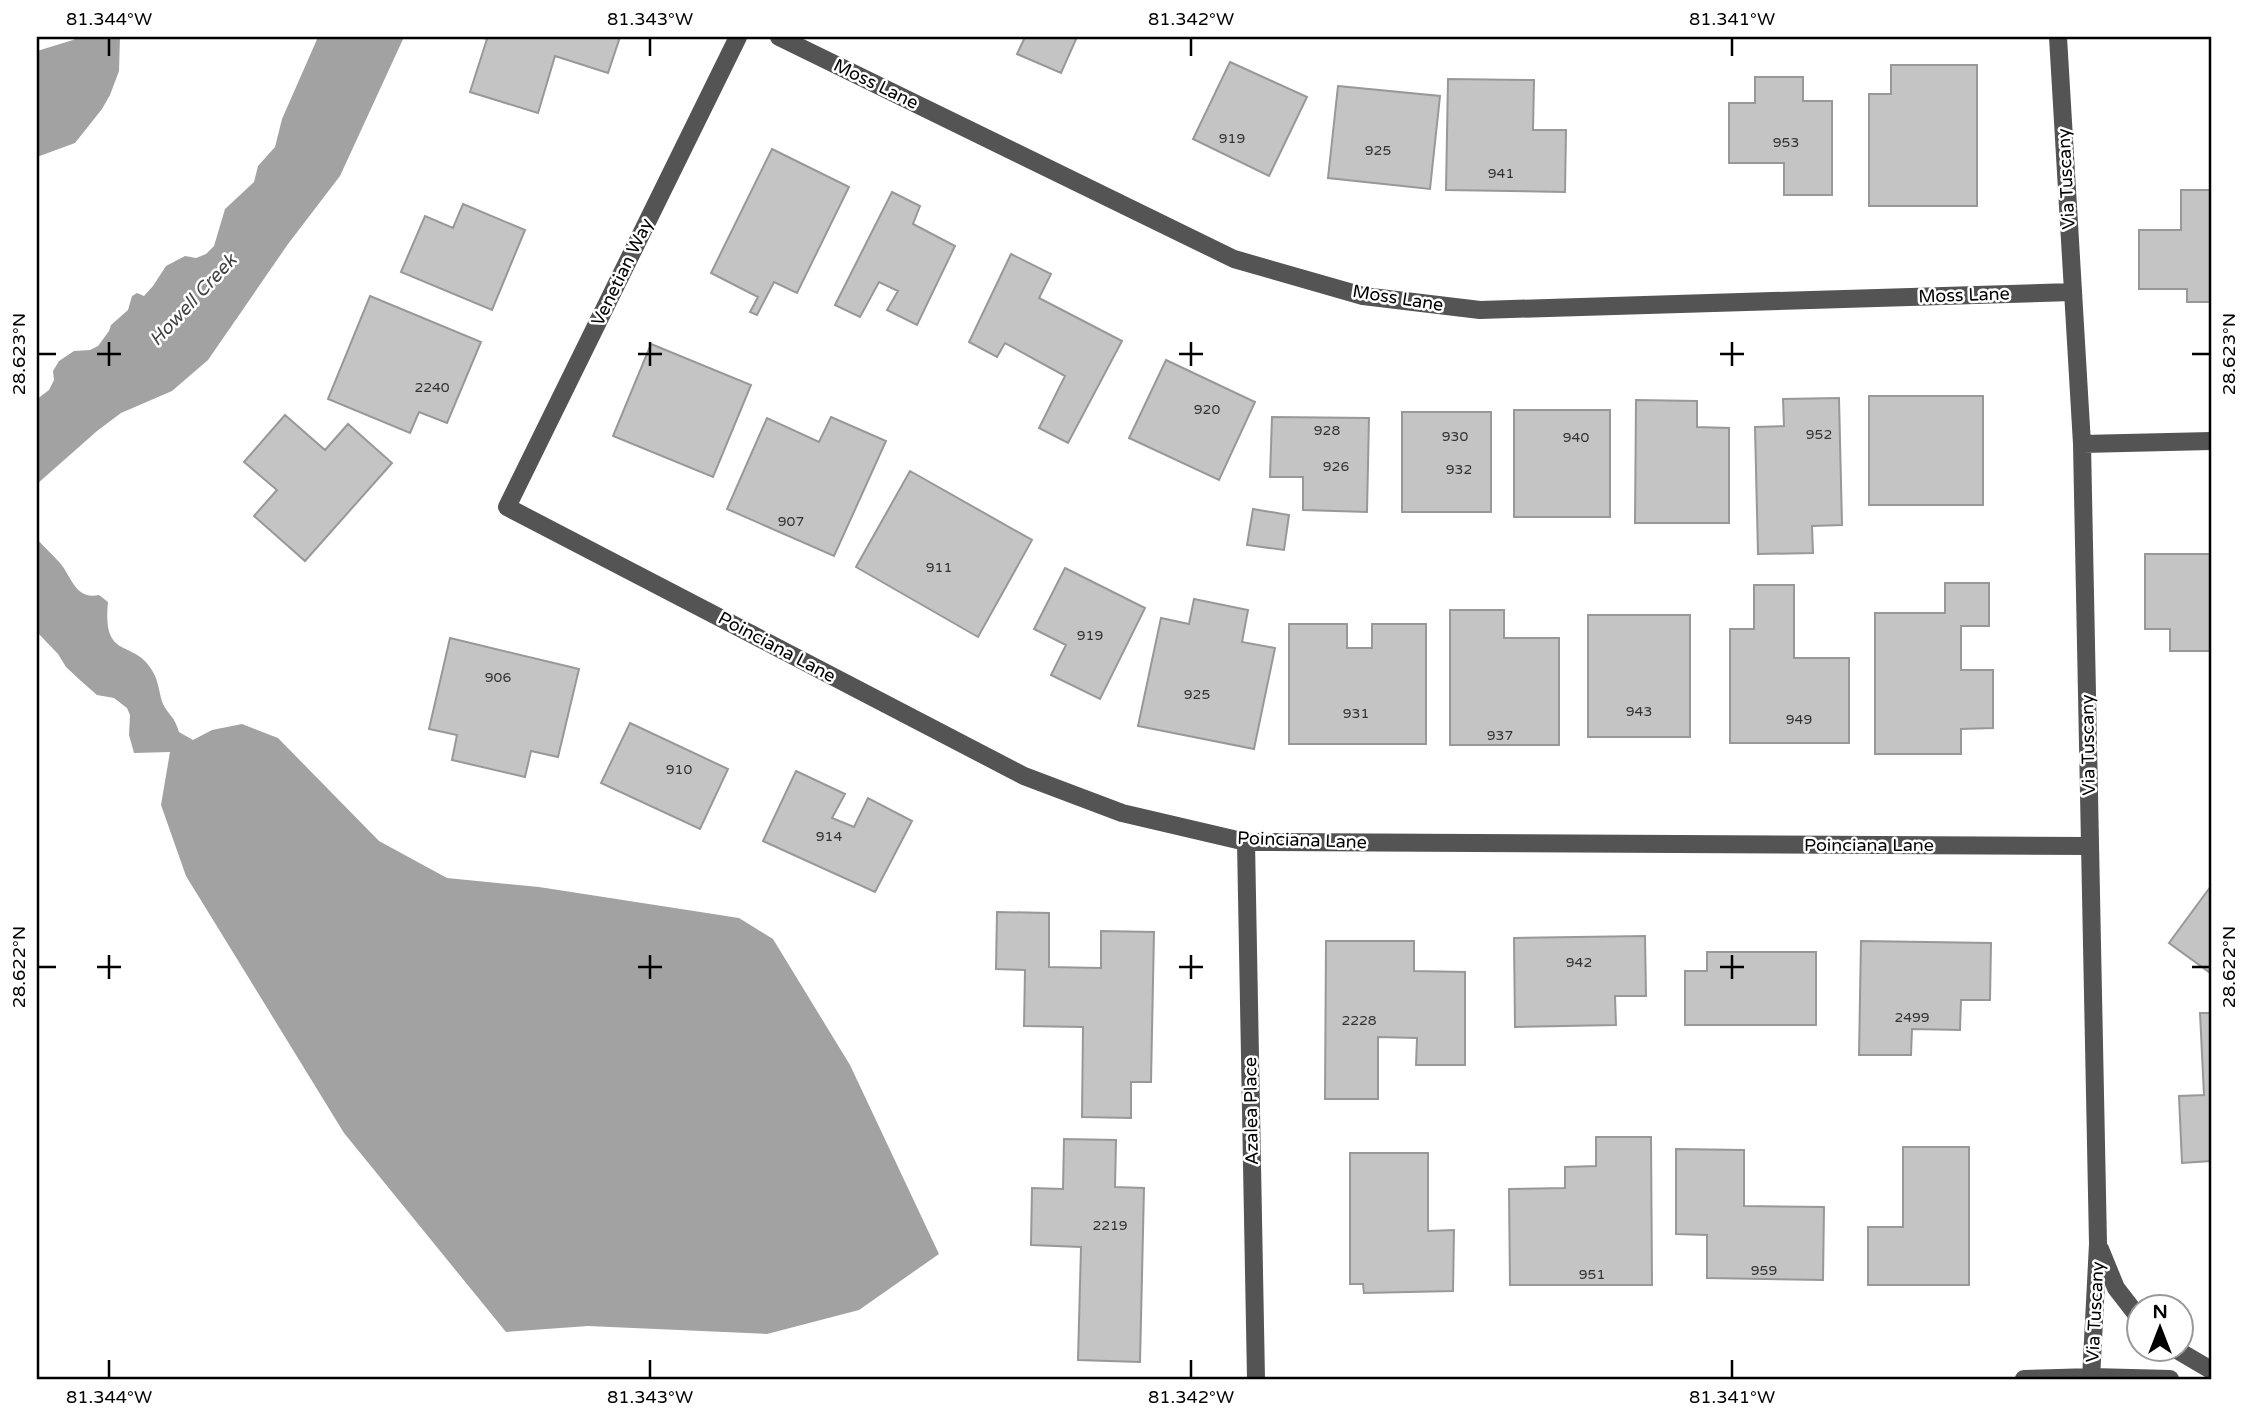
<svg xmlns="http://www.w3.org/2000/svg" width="2248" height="1416" viewBox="0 0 2248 1416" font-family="'Varela Round',sans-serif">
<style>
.water{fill:#a2a2a2}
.building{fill:#c4c4c4;stroke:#989898;stroke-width:2}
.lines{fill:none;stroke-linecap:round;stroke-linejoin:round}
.minor{stroke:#545454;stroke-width:18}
.ticks{fill:none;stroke:#000;stroke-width:2.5}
.labels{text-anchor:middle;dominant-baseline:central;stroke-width:5;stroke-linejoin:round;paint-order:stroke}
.number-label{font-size:14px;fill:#313131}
.street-label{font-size:18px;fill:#000;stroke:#fff}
.water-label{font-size:19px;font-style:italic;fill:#434343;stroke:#fff}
.neatline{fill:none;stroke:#000;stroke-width:2.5}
.ticks-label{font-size:18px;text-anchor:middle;fill:#000}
</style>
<rect width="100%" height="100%" fill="#fff"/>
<path class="water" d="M 77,37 L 120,37 L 119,71 L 110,95 L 102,109 L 75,143 L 37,157 L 37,51 L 73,40 Z
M 318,37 L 404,37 L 340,176 L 288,244 L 208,360 L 172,391 L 121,413 L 97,431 L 37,484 L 37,399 L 49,390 L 54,380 L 53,371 L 59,361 L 74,351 L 90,350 L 98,346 L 109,331 L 111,325 L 128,310 L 132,296 L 137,293 L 144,296 L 153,286 L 166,266 L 185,256 L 196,258 L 206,254 L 214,246 L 225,209 L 254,182 L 258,166 L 275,147 L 282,119 Z
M 37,539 C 44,547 53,555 60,563 C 72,577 75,600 99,595 L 108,602 C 102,663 134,637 153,672 C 159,682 159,694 163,704 C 169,716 174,715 179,732 L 193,740 L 212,730 L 242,724 L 278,738 L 379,841 L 447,878 L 539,887 L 739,918 L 773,939 L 850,1065 L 939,1254 L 859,1310 L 767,1334 L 588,1326 L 506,1332 L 344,1133 L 186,876 L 161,805 L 170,752 L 134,753 L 129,735 L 130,715 L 127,708 L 114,698 L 97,695 L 81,681 L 66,667 L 58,654 L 37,632 Z"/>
<path class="building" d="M 480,37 L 620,37 L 608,73 L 555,56 L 538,113 L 470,92 L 487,39 Z
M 1025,37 L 1077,37 L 1061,73 L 1017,54 Z
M 1230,62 L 1307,97 L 1269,176 L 1193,139 Z
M 1891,65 L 1977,65 L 1977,206 L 1869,206 L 1869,94 L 1891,94 Z
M 1755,77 L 1803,77 L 1803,101 L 1832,101 L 1832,195 L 1784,195 L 1784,163 L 1729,163 L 1729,103 L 1755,103 Z
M 1448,79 L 1534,80 L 1533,130 L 1566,130 L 1565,192 L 1446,190 Z
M 1338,86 L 1440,96 L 1430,189 L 1328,178 Z
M 772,149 L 849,187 L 797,293 L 774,282 L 757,315 L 750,312 L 758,297 L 711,273 Z
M 2181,190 L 2211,190 L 2211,302 L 2187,302 L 2187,289 L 2139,289 L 2139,230 L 2181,230 Z
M 892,192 L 920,206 L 913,224 L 955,246 L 917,325 L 887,310 L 898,291 L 879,282 L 860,317 L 835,305 Z
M 463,204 L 525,230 L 492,310 L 401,272 L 425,216 L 453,228 Z
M 1011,254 L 1051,274 L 1039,298 L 1122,341 L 1068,443 L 1039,428 L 1065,376 L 1005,343 L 997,357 L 969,342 Z
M 370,296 L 481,342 L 447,423 L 419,412 L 410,433 L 328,399 Z
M 651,344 L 751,385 L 713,477 L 613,436 Z
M 1166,360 L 1255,402 L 1219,480 L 1129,438 Z
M 1869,396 L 1983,396 L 1983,505 L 1869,505 Z
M 1839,398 L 1842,525 L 1812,526 L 1813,553 L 1758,554 L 1755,427 L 1784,426 L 1783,399 Z
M 1636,400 L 1697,401 L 1697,427 L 1729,428 L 1729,523 L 1635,523 Z
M 1514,410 L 1610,410 L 1610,517 L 1514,517 Z
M 1402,412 L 1491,412 L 1491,512 L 1402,512 Z
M 285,415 L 325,450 L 348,424 L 392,463 L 305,561 L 254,516 L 277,490 L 244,462 Z
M 831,417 L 886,441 L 834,556 L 727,509 L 767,418 L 819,442 Z
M 1272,417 L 1369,418 L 1367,512 L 1303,510 L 1303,477 L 1270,477 Z
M 910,471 L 1032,540 L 978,637 L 856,567 Z
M 1253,509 L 1289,515 L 1284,550 L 1247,545 Z
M 2145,554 L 2211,554 L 2211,651 L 2170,651 L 2170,629 L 2145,629 Z
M 1065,568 L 1145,608 L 1100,699 L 1051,675 L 1066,645 L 1034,629 Z
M 1945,583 L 1989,583 L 1989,626 L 1961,626 L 1961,670 L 1993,670 L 1993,728 L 1961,729 L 1961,754 L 1875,754 L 1875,613 L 1945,613 Z
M 1754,585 L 1794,585 L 1794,658 L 1849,658 L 1849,743 L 1730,743 L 1730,629 L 1754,629 Z
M 1194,599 L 1248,610 L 1242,642 L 1275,648 L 1254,749 L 1138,726 L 1161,618 L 1189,624 Z
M 1450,610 L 1504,610 L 1504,638 L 1559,638 L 1559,745 L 1450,745 Z
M 1588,615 L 1690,615 L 1690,737 L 1588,737 Z
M 1289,624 L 1347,624 L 1347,648 L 1372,648 L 1372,624 L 1426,624 L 1426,744 L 1289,744 Z
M 450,638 L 579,669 L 558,757 L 531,751 L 525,777 L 452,760 L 457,735 L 429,729 Z
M 630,723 L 728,769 L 700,829 L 601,783 Z
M 796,771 L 845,794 L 832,818 L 854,827 L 868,798 L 912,821 L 875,892 L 763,841 Z
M 2211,886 L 2211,969 L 2209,972 L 2169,943 Z
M 997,912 L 1049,913 L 1049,967 L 1101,968 L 1101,931 L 1154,932 L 1151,1082 L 1131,1082 L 1131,1118 L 1082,1117 L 1083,1027 L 1024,1026 L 1025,970 L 996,969 Z
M 1645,936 L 1646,996 L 1615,996 L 1616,1025 L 1515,1027 L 1514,938 Z
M 1326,941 L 1414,941 L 1414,971 L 1465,972 L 1465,1065 L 1416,1065 L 1417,1038 L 1378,1037 L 1378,1099 L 1325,1099 Z
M 1861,941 L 1991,943 L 1990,1000 L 1961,1000 L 1960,1030 L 1912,1029 L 1911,1055 L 1859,1055 Z
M 1707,952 L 1816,952 L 1816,1025 L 1685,1025 L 1685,971 L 1707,971 Z
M 2200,1013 L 2211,1013 L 2211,1161 L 2182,1163 L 2179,1096 L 2204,1095 Z
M 1596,1137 L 1651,1137 L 1652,1285 L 1510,1285 L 1509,1189 L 1565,1188 L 1565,1167 L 1596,1166 Z
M 1064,1139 L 1116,1140 L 1115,1187 L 1144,1188 L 1140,1362 L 1078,1360 L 1081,1247 L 1031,1245 L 1032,1188 L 1063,1189 Z
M 1903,1147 L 1969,1147 L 1969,1285 L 1868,1285 L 1868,1227 L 1903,1227 Z
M 1676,1149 L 1744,1150 L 1744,1206 L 1824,1207 L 1823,1280 L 1707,1278 L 1707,1235 L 1676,1234 Z
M 1350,1153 L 1428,1153 L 1428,1231 L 1454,1230 L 1453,1291 L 1364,1293 L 1363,1284 L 1350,1284 Z"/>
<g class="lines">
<path class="minor" d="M 738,37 L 507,507 L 1024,776 L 1122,813 L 1246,842 L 2089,846
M 779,37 L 1234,259 L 1363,296 L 1480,310 L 2072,292
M 2058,37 L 2082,444 L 2098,1244 L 2091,1379
M 2082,444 L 2211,441
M 1246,842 L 1256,1379
M 2100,1249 L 2116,1288 L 2140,1319
M 2177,1350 L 2211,1370
M 2024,1379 L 2092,1377 L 2170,1379"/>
</g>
<path class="ticks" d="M 109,38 L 109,56M 650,38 L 650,56M 1191,38 L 1191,56M 1732,38 L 1732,56M 109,342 L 109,366M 650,342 L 650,366M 1191,342 L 1191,366M 1732,342 L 1732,366M 38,354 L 56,354M 97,354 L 121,354M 638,354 L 662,354M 1179,354 L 1203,354M 1720,354 L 1744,354M 2192,354 L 2210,354M 109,955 L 109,979M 650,955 L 650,979M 1191,955 L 1191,979M 1732,955 L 1732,979M 38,967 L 56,967M 97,967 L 121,967M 638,967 L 662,967M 1179,967 L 1203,967M 1720,967 L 1744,967M 2192,967 L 2210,967M 109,1360 L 109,1378M 650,1360 L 650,1378M 1191,1360 L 1191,1378M 1732,1360 L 1732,1378"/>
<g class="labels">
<g class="number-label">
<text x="1232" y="138">919</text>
<text x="1786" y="142">953</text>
<text x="1378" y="150">925</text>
<text x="1501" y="173">941</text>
<text x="432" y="387">2240</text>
<text x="1207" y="409">920</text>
<text x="1327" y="430">928</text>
<text x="1819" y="434">952</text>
<text x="1455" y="436">930</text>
<text x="1576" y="437">940</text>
<text x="1336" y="466">926</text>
<text x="1459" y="469">932</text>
<text x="791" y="521">907</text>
<text x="939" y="567">911</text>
<text x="1090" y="635">919</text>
<text x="498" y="677">906</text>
<text x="1197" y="694">925</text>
<text x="1639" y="711">943</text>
<text x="1356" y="713">931</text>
<text x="1799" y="719">949</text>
<text x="1500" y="735">937</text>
<text x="679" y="769">910</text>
<text x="829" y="836">914</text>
<text x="1579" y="962">942</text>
<text x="1912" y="1017">2499</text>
<text x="1359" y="1020">2228</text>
<text x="1110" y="1225">2219</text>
<text x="1764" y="1270">959</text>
<text x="1592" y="1274">951</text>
</g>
<g class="street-label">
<text transform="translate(876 84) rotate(26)">Moss Lane</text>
<text transform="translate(2066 179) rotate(-93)">Via Tuscany</text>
<text transform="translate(622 272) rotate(-64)">Venetian Way</text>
<text transform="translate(1964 295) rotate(-2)">Moss Lane</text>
<text transform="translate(1398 298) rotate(9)">Moss Lane</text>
<text transform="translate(777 647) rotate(28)">Poinciana Lane</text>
<text transform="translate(2088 745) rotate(-91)">Via Tuscany</text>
<text transform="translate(1302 840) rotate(2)">Poinciana Lane</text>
<text x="1869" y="845">Poinciana Lane</text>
<text transform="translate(1251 1111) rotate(-91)">Azalea Place</text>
<text transform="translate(2095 1312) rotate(-87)">Via Tuscany</text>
</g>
<g class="water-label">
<text transform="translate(193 300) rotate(-47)">Howell Creek</text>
</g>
</g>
<rect width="2248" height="1416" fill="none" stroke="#ffffff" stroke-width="77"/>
<g transform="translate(2160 1328)"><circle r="33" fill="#ffffff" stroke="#999999" stroke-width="2"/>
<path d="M0-5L12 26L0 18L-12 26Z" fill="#000000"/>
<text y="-10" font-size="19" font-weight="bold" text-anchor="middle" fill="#000000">N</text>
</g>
<rect x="38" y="38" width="2172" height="1340" class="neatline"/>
<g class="ticks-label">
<text x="109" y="25">81.344°W</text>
<text x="650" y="25">81.343°W</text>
<text x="1191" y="25">81.342°W</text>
<text x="1732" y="25">81.341°W</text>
<text transform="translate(19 354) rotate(-90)" y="6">28.623°N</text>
<text transform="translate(2229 354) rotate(-90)" y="6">28.623°N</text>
<text transform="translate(19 967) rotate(-90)" y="6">28.622°N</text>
<text transform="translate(2229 967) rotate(-90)" y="6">28.622°N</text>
<text x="109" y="1403">81.344°W</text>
<text x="650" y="1403">81.343°W</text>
<text x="1191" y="1403">81.342°W</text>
<text x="1732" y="1403">81.341°W</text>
</g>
</svg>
